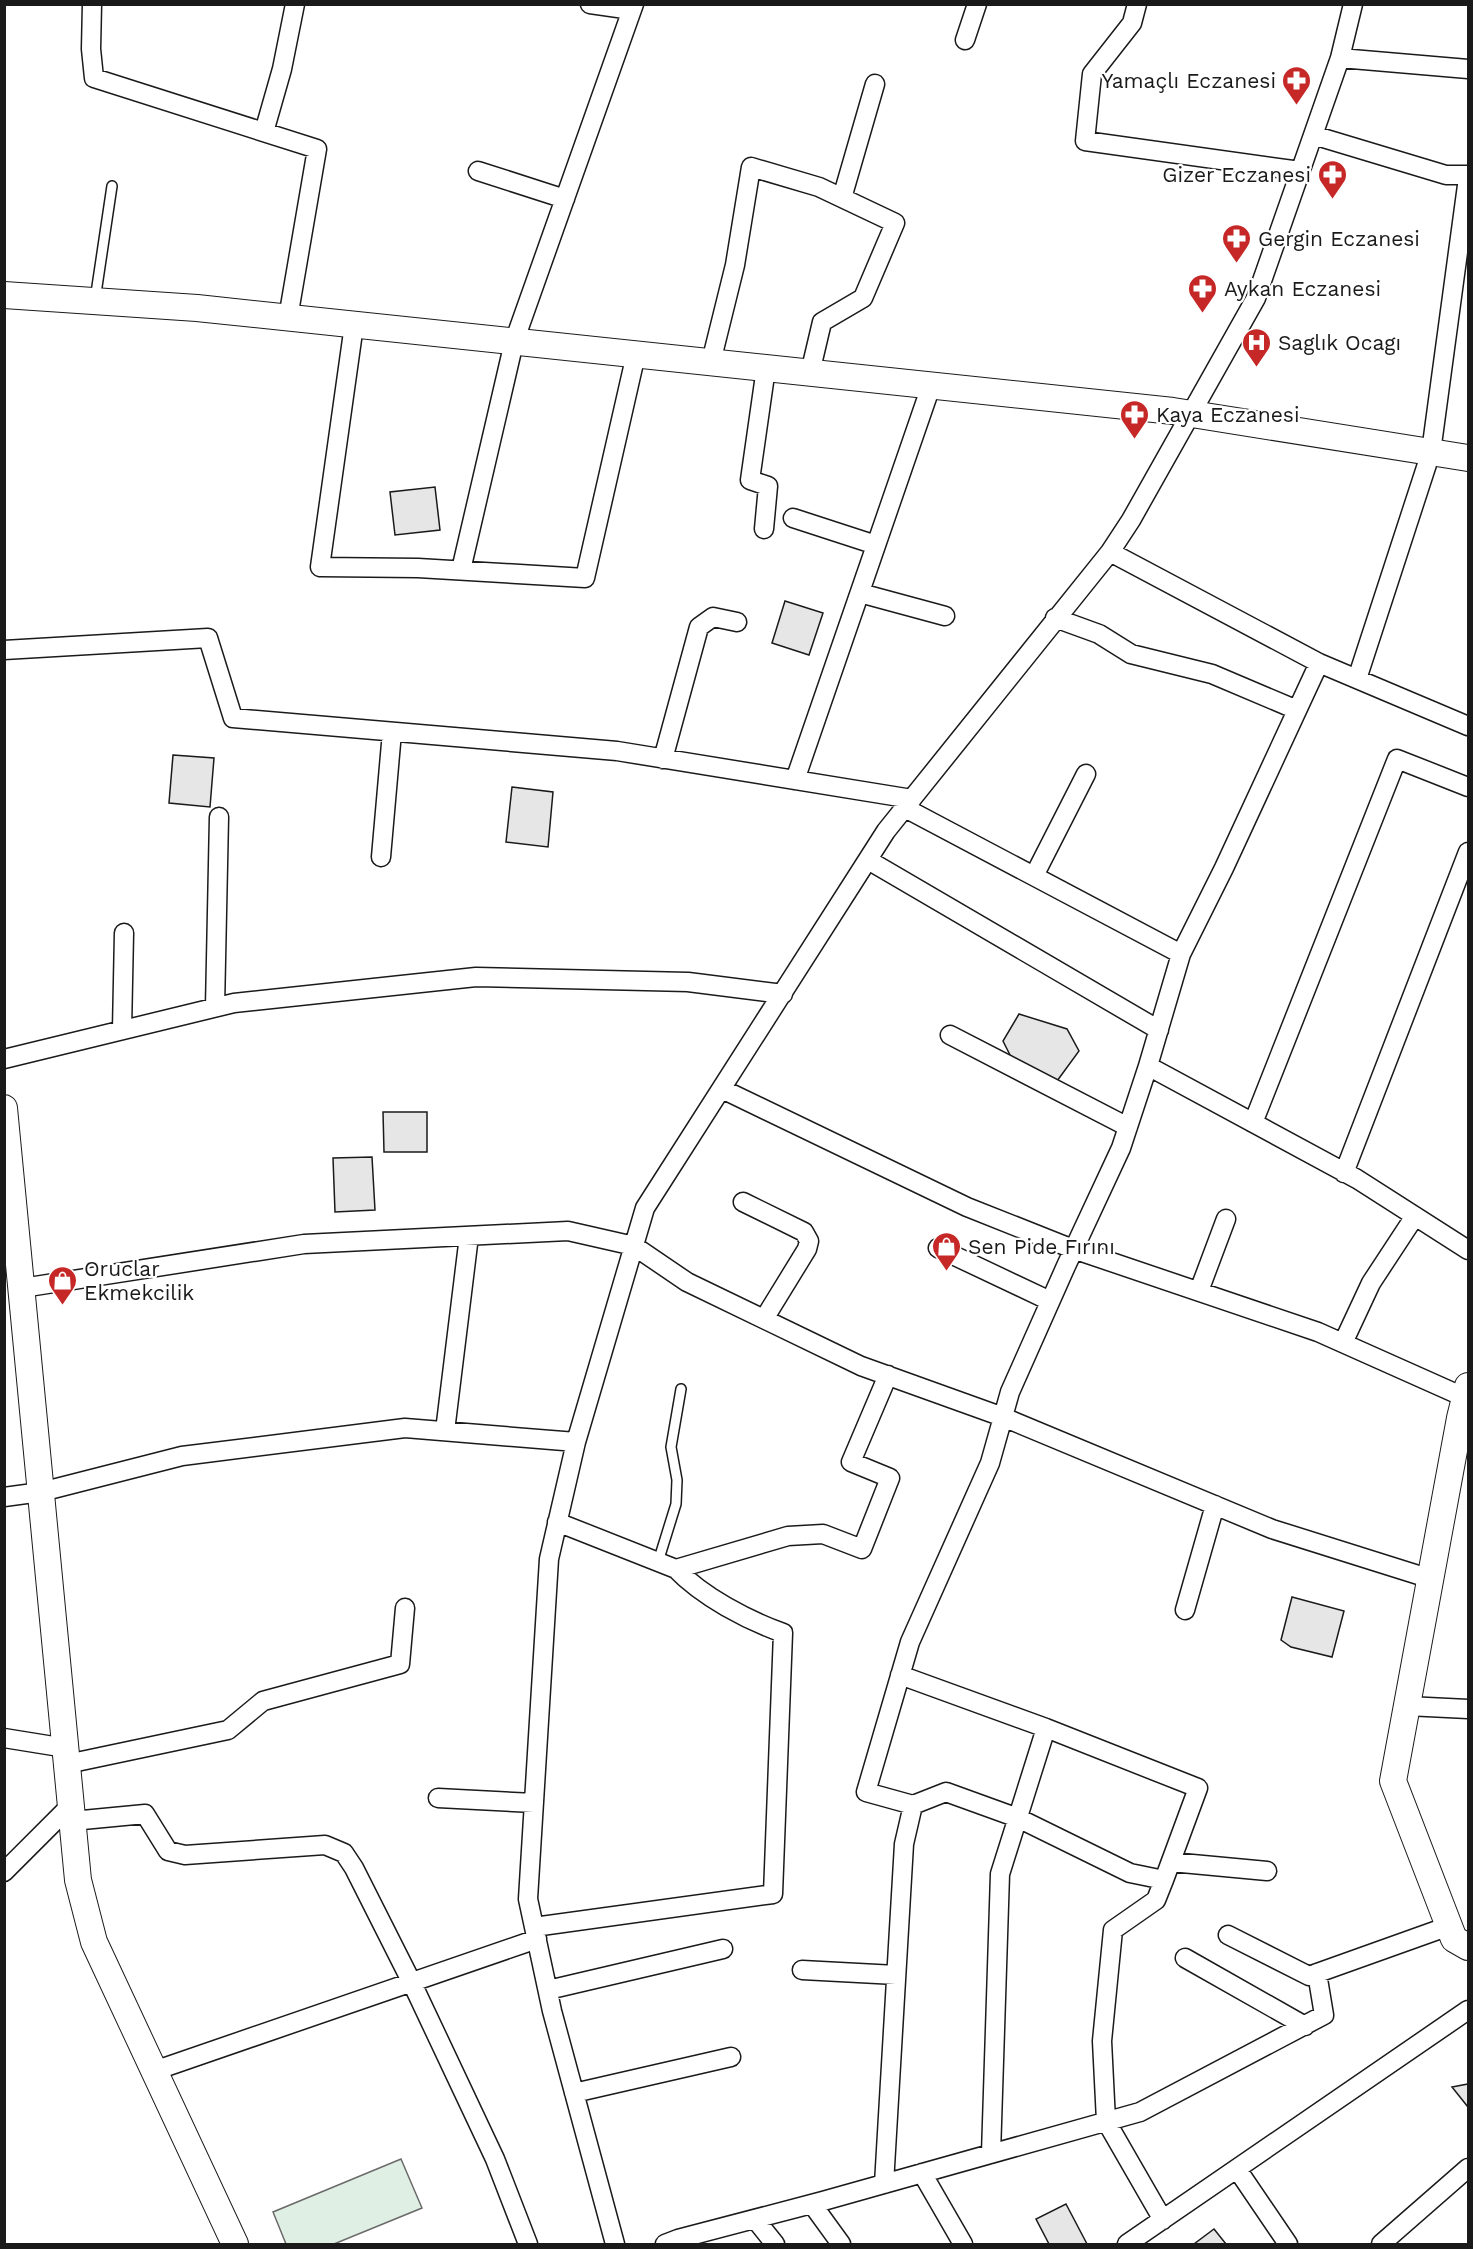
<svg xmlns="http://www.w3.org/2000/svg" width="1473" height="2249" viewBox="0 0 1473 2249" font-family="'Work Sans',sans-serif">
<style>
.green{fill:#e0efe3;stroke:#6a6a6a;stroke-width:1.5}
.building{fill:#e6e6e6;stroke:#1a1a1a;stroke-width:1.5}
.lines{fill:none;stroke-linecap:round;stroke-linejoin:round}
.lane-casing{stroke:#1a1a1a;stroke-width:12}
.street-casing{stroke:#1a1a1a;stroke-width:21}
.secondary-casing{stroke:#1a1a1a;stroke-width:28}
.lane{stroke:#fff;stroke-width:9}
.street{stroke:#fff;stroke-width:18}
.secondary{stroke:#fff;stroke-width:26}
.labels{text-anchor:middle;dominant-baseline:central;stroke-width:4.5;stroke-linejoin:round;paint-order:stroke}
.poi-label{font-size:21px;fill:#1a1a1a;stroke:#fff;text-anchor:start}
</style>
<rect width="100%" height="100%" fill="#fff"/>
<path class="green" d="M 401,2159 L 422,2208 L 334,2244 L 286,2244 L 273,2212 Z"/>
<path class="building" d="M 435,487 L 440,530 L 395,535 L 390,492 Z
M 785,601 L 823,613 L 809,655 L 772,643 Z
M 173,755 L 214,758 L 210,807 L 169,803 Z
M 512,787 L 553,792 L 548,847 L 506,842 Z
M 1019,1014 L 1067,1029 L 1079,1051 L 1057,1081 L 1016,1067 L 1003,1041 Z
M 383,1112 L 427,1112 L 427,1152 L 384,1152 Z
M 372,1157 L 375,1210 L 335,1212 L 333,1158 Z
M 1292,1597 L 1344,1611 L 1332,1657 L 1291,1647 L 1281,1640 Z
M 1468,2084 L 1468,2107 L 1452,2087 Z
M 1066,2204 L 1087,2244 L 1049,2244 L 1036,2219 Z
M 1214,2229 L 1226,2244 L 1194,2244 Z"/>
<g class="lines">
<defs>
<path id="lane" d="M 95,300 L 112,186
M 658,1562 L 676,1504 L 677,1480 L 671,1447 L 681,1389"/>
<path id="street" d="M 92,4 L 91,49 L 94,78 L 317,149 L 288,318
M 590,4 L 632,10
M 1137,4 L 1132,23 L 1092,74 L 1085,141 L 1300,171
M 965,40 L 977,4
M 1340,58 L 1468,69
M 264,132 L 282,69 L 295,4
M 1313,135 L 1446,175 L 1468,175
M 478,171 L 565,199
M 842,198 L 875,84
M 354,325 L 320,567 L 418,568 L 585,578 L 636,354
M 711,362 L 735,265 L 751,167 L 819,187 L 895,223 L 863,298 L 822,322 L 810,373
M 793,518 L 876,545
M 764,529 L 768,486 L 750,480 L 766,368
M 1110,552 L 1319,663 L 1468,726
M 461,570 L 514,342 L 634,4
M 860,593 L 945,616
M 1055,618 L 1099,634 L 1131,654 L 1212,674 L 1297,710
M 4,650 L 208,638 L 233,718 L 617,751 L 912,799
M 1357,679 L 1431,452 L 1468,178
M 663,759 L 699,627 L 713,617 L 737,622
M 795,780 L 931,386
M 905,808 L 1181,954 L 1224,868 L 1319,663
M 381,857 L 392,732
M 868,860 L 1159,1030
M 1034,876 L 1086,774
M 1181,954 L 1148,1066 L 1357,1179 L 1468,1250
M 215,1007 L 219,817
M 122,1030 L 124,933
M 950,1035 L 1128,1127
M 4,1059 L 234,1003 L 476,977 L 688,982 L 783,994
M 722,1089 L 967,1207 L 1073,1249 L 1318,1332 L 1466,1398
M 1253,1123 L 1397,759 L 1468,787
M 1344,1173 L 1468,852
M 743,1202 L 804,1232 L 809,1241 L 807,1249 L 764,1319
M 938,1248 L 1050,1301
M 22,1288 L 304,1244 L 568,1231 L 634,1246 L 687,1282 L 861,1366 L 1003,1417 L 1272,1529 L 1431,1579
M 1199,1291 L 1226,1219
M 1343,1343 L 1371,1283 L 1415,1216
M 445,1431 L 469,1236
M 4,1497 L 41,1492 L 182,1456 L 405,1428 L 576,1442
M 557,1522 L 676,1569 L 788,1536 L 823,1534 L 862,1549 L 890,1478 L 851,1462 L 888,1375
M 1185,1610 L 1215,1505
M 900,1675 L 1046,1728 L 1198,1788 L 1164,1880
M 1407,1706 L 1468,1709
M 4,1738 L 66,1748
M 67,1764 L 228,1730 L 263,1701 L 400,1664 L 405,1608
M 438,1798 L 534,1803
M 913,1805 L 946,1792 L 1018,1818 L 1130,1873 L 1164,1880 L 1156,1900 L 1113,1930 L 1102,2041 L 1106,2121 L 1163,2220
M 72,1821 L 145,1814 L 168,1851 L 185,1855 L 325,1845 L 344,1853 L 354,1868 L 412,1983 L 495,2159 L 528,2244
M 1171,1862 L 1267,1871
M 4,1872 L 71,1805
M 534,1927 L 773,1894 L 783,1633 C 747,1620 703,1597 676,1569
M 1228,1935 L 1309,1976 L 1449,1926
M 1185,1958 L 1305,2026
M 802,1970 L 896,1975
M 548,1990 L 723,1949
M 154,2071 L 537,1939
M 574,2093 L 731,2057
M 991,2154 L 1000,1874 L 1046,1728
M 1237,2169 L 1288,2244
M 922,2173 L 963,2244
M 884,2184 L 904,1844 L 913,1805 L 866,1792 L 910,1642 L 990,1463 L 1010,1392 L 1066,1266 L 1121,1148 L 1148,1066
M 812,2204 L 841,2244
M 755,2219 L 775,2244
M 615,2244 L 552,2011 L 528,1899 L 549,1559 L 576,1442 L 645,1208 L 886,831 L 1110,552 L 1131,520 L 1256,298 L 1340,58 L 1353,4
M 665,2244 L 678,2239 L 823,2201 L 1140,2112 L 1324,2015 L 1317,1973
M 1127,2244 L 1468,2010
M 1381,2244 L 1468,2168"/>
<path id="secondary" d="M 4,295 L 197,308 L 1173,411 L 1468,458
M 4,1108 L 78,1880 L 94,1942 L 235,2244
M 1468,1386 L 1460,1418 L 1393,1781 L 1454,1939 L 1468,1947"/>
</defs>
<use href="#lane" class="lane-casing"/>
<use href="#street" class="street-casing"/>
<use href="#secondary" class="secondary-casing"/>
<use href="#lane" class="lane"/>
<use href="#street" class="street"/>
<use href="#secondary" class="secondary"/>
</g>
<defs>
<symbol id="pharmacy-pin" viewBox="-11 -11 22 30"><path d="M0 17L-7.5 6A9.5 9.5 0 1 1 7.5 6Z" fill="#c62828" stroke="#fff"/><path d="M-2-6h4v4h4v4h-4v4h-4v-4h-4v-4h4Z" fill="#fff"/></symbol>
<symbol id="hospital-pin" viewBox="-11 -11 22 30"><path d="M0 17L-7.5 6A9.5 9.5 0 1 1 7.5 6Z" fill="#c62828" stroke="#fff"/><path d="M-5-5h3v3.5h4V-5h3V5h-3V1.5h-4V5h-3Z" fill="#fff"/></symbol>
<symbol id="shop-pin" viewBox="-11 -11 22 30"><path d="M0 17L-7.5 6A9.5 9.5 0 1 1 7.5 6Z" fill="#c62828" stroke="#fff"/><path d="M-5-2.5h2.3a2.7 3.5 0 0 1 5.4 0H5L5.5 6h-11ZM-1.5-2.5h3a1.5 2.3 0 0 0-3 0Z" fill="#fff"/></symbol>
</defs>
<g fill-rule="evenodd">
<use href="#pharmacy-pin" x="1280" y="64" width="33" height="45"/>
<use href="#pharmacy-pin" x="1316" y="158" width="33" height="45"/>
<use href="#pharmacy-pin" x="1220" y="222" width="33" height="45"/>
<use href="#pharmacy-pin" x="1186" y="272" width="33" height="45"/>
<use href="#hospital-pin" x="1240" y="326" width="33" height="45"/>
<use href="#pharmacy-pin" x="1118" y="398" width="33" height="45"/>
<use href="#shop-pin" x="930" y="1230" width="33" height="45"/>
<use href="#shop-pin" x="46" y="1264" width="33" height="45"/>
</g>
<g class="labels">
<g class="poi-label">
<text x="1276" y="80" text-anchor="end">Yamaçlı Eczanesi</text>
<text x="1311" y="174" text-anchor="end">Gizer Eczanesi</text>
<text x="1258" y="238">Gergin Eczanesi</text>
<text x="1224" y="288">Aykan Eczanesi</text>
<text x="1278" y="342">Saglık Ocagı</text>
<text x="1156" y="414">Kaya Eczanesi</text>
<text x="968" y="1246">Sen Pide Fırını</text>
<text x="84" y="1268">Oruclar<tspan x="84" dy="24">Ekmekcilik</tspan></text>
</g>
</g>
<rect width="1473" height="2249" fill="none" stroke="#1a1a1a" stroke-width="12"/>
</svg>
